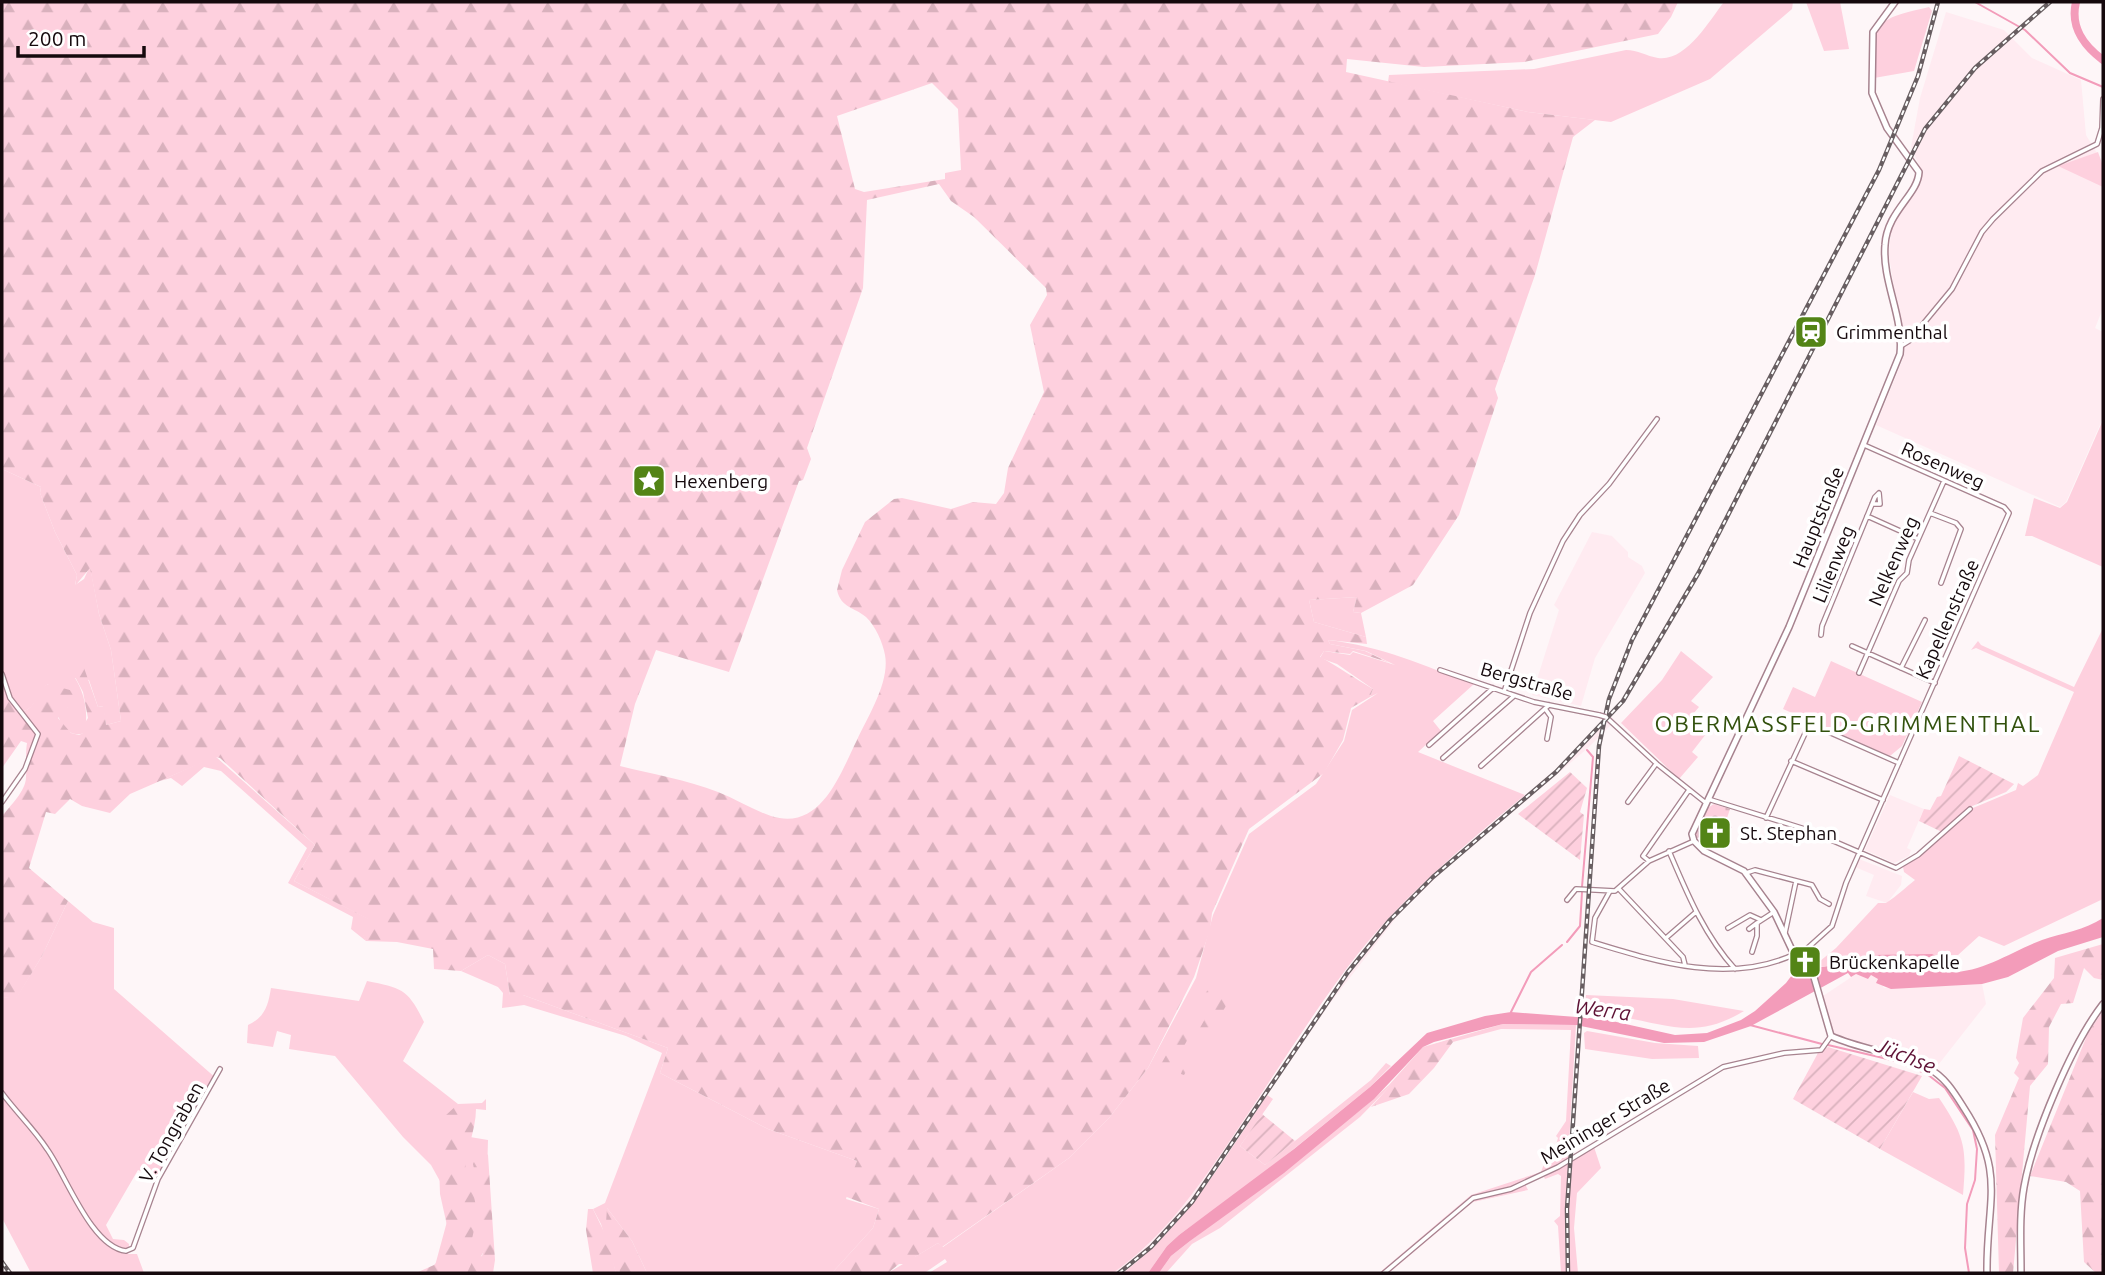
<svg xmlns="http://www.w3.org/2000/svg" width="2105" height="1275" viewBox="0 0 2105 1275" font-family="Ubuntu,sans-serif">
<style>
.built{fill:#ffebf1}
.grass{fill:#fed0de}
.forest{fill:url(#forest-firs);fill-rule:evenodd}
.cemetery{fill:url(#cemetery-stones)}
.garden{fill:url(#garden-furrows)}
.water{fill:#f39cba}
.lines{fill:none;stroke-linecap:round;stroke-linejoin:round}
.stream{stroke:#f39cba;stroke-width:2}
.river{stroke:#f39cba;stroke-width:8}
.street-casing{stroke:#a7838f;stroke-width:6}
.secondary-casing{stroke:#a7838f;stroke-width:8}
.street{stroke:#fff;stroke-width:3.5}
.secondary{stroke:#fff;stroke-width:5}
.rail-casing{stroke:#685e61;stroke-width:4.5}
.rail{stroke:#fff;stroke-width:2;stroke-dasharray:5;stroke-linecap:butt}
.street-bridge-casing{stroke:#a7838f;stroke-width:6;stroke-linecap:butt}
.street-bridge{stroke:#fff;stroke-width:3.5}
.labels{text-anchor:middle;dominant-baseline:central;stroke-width:7;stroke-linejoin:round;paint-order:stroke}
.poi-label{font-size:19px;fill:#15090d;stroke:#fff;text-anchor:start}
.street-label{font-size:19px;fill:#15090d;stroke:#fff}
.water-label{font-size:21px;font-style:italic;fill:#5f1336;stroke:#fff}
.quarter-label{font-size:23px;letter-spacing:2px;fill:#32510d;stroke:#fff}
</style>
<defs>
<pattern id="forest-firs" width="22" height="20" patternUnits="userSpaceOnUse" patternTransform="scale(1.75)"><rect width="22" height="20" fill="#fed0de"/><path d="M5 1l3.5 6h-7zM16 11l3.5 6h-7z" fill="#d9b1bd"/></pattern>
<pattern id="cemetery-stones" width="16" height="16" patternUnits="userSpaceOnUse" patternTransform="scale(1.75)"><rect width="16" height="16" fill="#fed0de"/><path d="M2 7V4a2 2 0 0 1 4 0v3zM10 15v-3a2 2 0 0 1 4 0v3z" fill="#d9b1bd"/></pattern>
<pattern id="garden-furrows" width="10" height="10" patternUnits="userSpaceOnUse" patternTransform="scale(1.75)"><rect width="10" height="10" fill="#fed0de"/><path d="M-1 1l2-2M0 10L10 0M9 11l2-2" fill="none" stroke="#d9b1bd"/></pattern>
</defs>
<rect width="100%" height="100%" fill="#fef6f8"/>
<path class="built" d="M 1946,12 L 2004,30 L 2032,58 L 2081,80 L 2086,135 L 2103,163 L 2103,308 L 2095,328 L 2103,332 L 2103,418 L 2066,502 L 2060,507 L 1876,425 L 1904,356 L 1889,255 L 1891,231 L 1905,203 L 1921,183 L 1922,172 L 1911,147 L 1920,98 Z
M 1592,532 L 1612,536 L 1628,552 L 1628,557 L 1642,566 L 1645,573 L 1595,658 L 1581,706 L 1532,695 L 1559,610 L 1554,605 Z
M 1605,719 L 1613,723 L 1588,748 L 1445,869 L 1400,913 L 1331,1002 L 1195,1200 L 1141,1259 L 1123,1273 L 1113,1273 L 1151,1242 L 1186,1202 L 1378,929 L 1424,881 L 1556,769 Z
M 1890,795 L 1924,809 L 1907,848 L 1911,850 L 1909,856 L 1894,863 L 1865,850 Z
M 1859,859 L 1902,876 L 1901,885 L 1887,903 L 1866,896 L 1874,875 L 1855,867 Z
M 1856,974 L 1868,979 L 1871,975 L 1884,981 L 1881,982 L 1884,988 L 1982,984 L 1986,1004 L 1935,1069 L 1909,1057 L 1832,1034 L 1823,996 Z"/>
<path class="grass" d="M 1724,2 L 1793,2 L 1792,9 L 1710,79 L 1611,122 L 1528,112 L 1388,82 L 1389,75 L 1534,69 L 1626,50 C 1638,50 1646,56 1658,58 C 1686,62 1709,21 1724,2 Z
M 1806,2 L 1840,2 L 1849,49 L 1824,51 Z
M 1929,7 L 1932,11 L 1914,71 L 1874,78 C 1874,21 1873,20 1929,7 Z
M 2098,152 L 2103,166 L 2103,187 L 2058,166 Z
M 2103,420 L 2103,567 L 2032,536 L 2025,536 L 2034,498 L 2060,508 L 2067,502 Z
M 2,469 L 41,487 L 40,493 L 55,532 L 77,575 L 75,585 L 84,579 L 90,566 L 99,614 L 111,650 L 121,721 L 106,725 L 103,706 L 98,707 L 89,680 L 75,678 C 85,694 89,714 84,733 C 71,738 60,726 58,714 L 68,707 L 48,684 C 37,692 37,707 24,711 L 2,689 Z
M 1357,597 L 1353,612 L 1361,613 L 1366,637 L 1314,622 L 1309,600 Z
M 2103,628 L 2103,899 L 2004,946 L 1979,936 L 1958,955 L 1871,955 L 1824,967 L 1814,966 L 1836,948 L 1878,903 L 1886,903 C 1898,895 1905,888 1915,880 L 1904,872 L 1903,867 L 1973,808 L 2016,790 L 2018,783 L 2023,786 L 2038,775 L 2074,692 L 1976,648 L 1971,650 L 1978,641 L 1981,645 L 2074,687 Z
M 1328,640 C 1382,646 1424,666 1474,684 L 1433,721 L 1441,731 L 1418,752 L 1525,795 C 1461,848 1398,900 1347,968 C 1306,1023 1270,1082 1231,1139 C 1197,1189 1163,1238 1113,1273 L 929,1273 L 947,1262 L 945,1259 L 926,1272 L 888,1273 L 938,1243 L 943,1247 L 1069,1158 L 1109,1118 L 1148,1068 L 1196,978 L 1213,915 L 1249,834 L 1316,784 L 1344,741 L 1352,710 L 1378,693 L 1370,697 L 1373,689 L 1337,664 L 1320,658 L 1324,651 L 1350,655 L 1353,652 L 1395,665 L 1366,651 L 1330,644 Z
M 1681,651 L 1713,677 L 1691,701 L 1699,707 L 1688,720 L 1706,734 L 1692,752 L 1698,757 L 1679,779 L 1621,723 L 1662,680 Z
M 1831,661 L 1922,702 L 1902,746 L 1890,756 L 1783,709 L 1793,687 L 1815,697 Z
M 215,756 L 315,845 L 294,881 L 369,919 L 362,931 L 366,941 L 351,929 L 353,917 L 288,883 L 307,848 L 221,771 L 204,767 L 182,786 L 171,778 L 160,781 Z
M 68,901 L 93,922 L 114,928 L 114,989 L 217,1079 L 160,1179 L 138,1170 L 106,1225 L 113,1239 L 124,1240 L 129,1244 L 128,1254 L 137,1254 L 144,1273 L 31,1273 L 2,1218 L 2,997 L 16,998 L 42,956 Z
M 488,955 L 505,964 L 510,995 L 523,995 L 668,1048 L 660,1073 L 768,1129 L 857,1161 L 846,1199 L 879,1209 L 873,1228 L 832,1273 L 647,1273 L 632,1241 L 607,1208 L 620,1271 L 616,1273 L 601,1224 L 593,1209 L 605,1203 L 662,1053 L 626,1036 L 524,1005 L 502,1008 L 503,993 L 498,987 L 461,971 Z
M 367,981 C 402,988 408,989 424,1022 L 403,1061 L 458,1104 L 441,1183 L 431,1165 L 403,1137 L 335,1056 L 289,1049 L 291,1035 L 277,1031 L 273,1047 L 247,1043 L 248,1025 C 265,1017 268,1006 271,988 L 359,1001 Z
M 1586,995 L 1673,999 L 1744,1011 C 1698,1039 1671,1026 1623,1017 C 1610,1014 1597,1015 1584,1014 Z
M 1503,1024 L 1576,1025 L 1568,1160 L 1524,1182 L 1528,1190 L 1473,1202 L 1389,1273 L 1379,1273 L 1471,1195 L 1541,1172 L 1545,1161 L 1552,1158 L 1558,1138 L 1556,1136 L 1566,1121 L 1571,1030 L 1501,1029 L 1453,1042 L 1451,1039 L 1402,1074 L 1360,1117 L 1220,1228 L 1192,1244 L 1166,1273 L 1159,1273 L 1171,1256 L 1190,1241 L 1363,1108 L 1389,1085 L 1423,1047 Z
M 1587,1031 L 1655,1043 L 1698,1046 L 1699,1058 L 1652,1059 L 1585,1049 L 1584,1033 Z
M 1386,1063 L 1391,1066 L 1370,1087 L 1268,1170 L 1179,1235 L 1167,1246 L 1148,1273 L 1123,1273 C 1185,1226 1224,1159 1267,1095 L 1273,1099 L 1240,1146 L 1265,1165 L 1371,1080 Z
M 1913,1092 L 1929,1099 L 1939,1098 C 1965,1137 1967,1147 1963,1195 L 1880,1149 Z
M 470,1137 L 488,1140 L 485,1249 L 472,1273 L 433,1273 Z
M 1594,1147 L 1601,1168 L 1577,1193 L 1574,1228 L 1578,1273 L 1561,1273 L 1558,1226 L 1554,1221 L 1560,1216 L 1561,1176 L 1558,1174 L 1545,1179 L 1544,1177 Z"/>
<path class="forest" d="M 2,2 L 1678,2 L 1671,17 L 1658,34 L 1524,62 L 1424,67 L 1347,59 L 1346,72 L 1528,112 L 1595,120 L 1573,137 L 1535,275 L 1495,389 L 1498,398 L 1459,515 L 1413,585 L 1361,613 L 1353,612 L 1357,597 L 1309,600 L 1314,622 L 1366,637 L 1367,644 L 1328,640 L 1330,644 L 1365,651 L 1390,663 L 1353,651 L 1350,654 L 1324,651 L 1320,657 C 1338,666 1355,679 1373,689 L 1370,697 L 1351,708 L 1343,740 L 1324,773 L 1249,829 L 1212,913 L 1210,930 L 1194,977 L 1148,1068 L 1109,1118 L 1069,1158 L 942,1247 L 938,1243 L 915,1257 L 914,1264 L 899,1264 L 888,1273 L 832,1273 L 873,1228 L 879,1209 L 844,1196 L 857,1161 L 768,1129 L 660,1073 L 668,1048 L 523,995 L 510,995 L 505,964 L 488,955 L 461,971 L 434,969 L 433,949 L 397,942 L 366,941 L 361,931 L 368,919 L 294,881 L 315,845 L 220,758 L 215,757 L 130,794 L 110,813 L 82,806 L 70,799 L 55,814 L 46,812 L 29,868 L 68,901 L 42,956 L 16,999 L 2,997 L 2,816 C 10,806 26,791 26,777 C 27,766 25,756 27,743 L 21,741 L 2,768 L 2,689 L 5,685 L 9,698 L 24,711 C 38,706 35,690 48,684 L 77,692 L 76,699 L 58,718 L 71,733 L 79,735 L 83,733 L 80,730 L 88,718 L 83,692 L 72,671 L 79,666 L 84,668 L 98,707 L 104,706 L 106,725 L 121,721 L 111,650 L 99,614 L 90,568 L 75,586 L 77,575 L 55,532 L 40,493 L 41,487 L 2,469 ZM 932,83 L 958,109 L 961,170 L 945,173 L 945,179 L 864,192 L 855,189 L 837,116 ZM 939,184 L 951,201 L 974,217 L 1046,288 L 1047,295 L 1030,325 L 1044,392 L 1008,468 L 1004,493 L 996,504 L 973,502 L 951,509 L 902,498 L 894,499 L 865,522 L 842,570 L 837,590 C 841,608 854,607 866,617 C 875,625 883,643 885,655 C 890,682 868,716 857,740 C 840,774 821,832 771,816 C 753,810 736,799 718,792 C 687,780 652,774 620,766 L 635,704 L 656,650 L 729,672 L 799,481 L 803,480 L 811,459 L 807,448 L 863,288 L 867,200 Z
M 2103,944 L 2103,980 L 2094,978 L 2084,968 L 2073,1003 L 2061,1004 L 2049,1027 L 2048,1064 L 2030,1086 L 2013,1273 L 1999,1273 L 1995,1135 L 2019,1078 L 2014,1073 L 2019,1063 L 2016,1058 L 2023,1018 L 2054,978 L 2055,958 Z
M 1211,986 L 1215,992 L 1158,1091 L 1150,1084 L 1189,1014 Z
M 1221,991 L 1231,996 L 1229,1001 L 1184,1075 L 1181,1074 L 1185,1054 Z
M 2103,1011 L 2103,1273 L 2096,1273 L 2084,1262 L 2080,1191 L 2066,1182 L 2030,1176 L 2088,1033 Z
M 1451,1039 L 1453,1042 L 1434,1068 L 1409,1094 L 1371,1107 L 1424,1048 Z
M 486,1099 L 486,1110 L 476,1109 C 476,1130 465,1152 465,1174 C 465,1183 469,1186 473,1194 C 482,1218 469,1252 458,1273 L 416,1273 L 434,1265 L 443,1256 L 450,1239 L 440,1194 L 439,1165 L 448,1129 L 445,1116 L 458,1104 L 482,1103 Z
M 480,1148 L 488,1155 L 495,1260 L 493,1273 L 467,1273 L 474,1258 L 482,1256 L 484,1249 L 478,1196 L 482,1192 L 482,1186 L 477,1183 L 473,1164 Z
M 607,1208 L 632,1241 L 647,1273 L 620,1273 L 606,1223 Z
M 588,1209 L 593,1209 L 608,1240 L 616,1273 L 593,1273 L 586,1230 Z"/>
<path class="cemetery" d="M 1714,804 L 1730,809 L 1727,818 L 1732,828 L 1726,827 L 1722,840 L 1717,838 L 1720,826 L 1714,824 L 1710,838 L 1717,844 L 1713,845 L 1701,836 L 1696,839 C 1694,826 1702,810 1714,804 Z"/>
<path class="garden" d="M 1959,756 L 2014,784 L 2006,792 L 1970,807 L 1942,832 L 1919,821 L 1924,809 L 1930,810 L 1937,797 L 1941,796 Z
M 1570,772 L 1587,788 L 1580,812 L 1584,815 L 1580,860 L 1518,814 Z
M 1828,1047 L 1922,1076 L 1880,1149 L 1793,1099 L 1818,1053 Z
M 1262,1114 L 1295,1141 L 1265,1165 L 1240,1146 Z"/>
<path class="water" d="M 2103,918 L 2103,937 L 2058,951 L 2008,977 L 1982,984 L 1891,989 L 1876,983 L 1878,979 L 1871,975 L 1868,979 L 1856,974 L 1851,977 L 1848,973 L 1751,1026 L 1704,1042 L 1664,1043 L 1576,1025 L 1503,1024 L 1434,1042 L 1423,1047 L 1374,1099 L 1284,1173 L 1190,1241 L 1171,1256 L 1159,1273 L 1148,1273 L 1167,1246 L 1179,1235 L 1294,1149 L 1370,1087 L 1427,1033 L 1485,1016 L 1511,1012 L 1603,1019 L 1675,1035 L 1707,1033 L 1741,1020 L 1755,1011 L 1786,983 L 1798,967 L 1824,967 L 1871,955 L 1932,954 L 1938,957 L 1944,972 C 1979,975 2010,952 2042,940 C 2062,933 2085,930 2103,918 Z"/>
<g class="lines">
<path class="stream" d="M 1975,2 L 2025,30 L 2070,73 L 2103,87
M 1582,887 L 1593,757 L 1587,750
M 1567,942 L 1580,926 L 1582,892
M 1511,1012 L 1531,972 L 1562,945
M 1750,1025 L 1822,1044
M 1828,1045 L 1896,1061 L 1927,1074 L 1945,1088 L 1973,1130 L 1977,1149 L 1975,1180 L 1967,1204 L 1965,1248 L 1969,1273"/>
<path class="river" d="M 2076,2 C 2070,27 2083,45 2103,60"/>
<defs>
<path id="street" d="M 1901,346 L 1909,341 L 1952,289 L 1982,232 L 1993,219 L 2042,171 L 2097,144 L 2102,128 L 2103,99
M 1930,513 L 1956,523 L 1961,529 L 1941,583
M 1867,516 L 1918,539
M 1821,635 L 1822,626 L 1875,497 L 1879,493 L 1880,504 L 1872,504
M 1852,646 L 1935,683
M 1901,668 L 1925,620
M 1440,670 L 1534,702 L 1599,715
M 1859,673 L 1899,581 L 1907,573 L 1909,560 L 1944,481
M 2,674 L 10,698 L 38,734 L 25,769 L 2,802
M 1504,692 L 1530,613 L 1563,541 L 1580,515 L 1609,484 L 1657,419
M 1546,710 L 1551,717 L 1547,739
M 1606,717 L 1657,764 L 1706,803
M 1429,745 L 1493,688
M 1443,758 L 1514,696
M 1791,761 L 1883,800
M 1481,766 L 1549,705
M 1708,799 L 1808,830 L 1896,868 L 1918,855 L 1970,809
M 1628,802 L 1656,764
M 1766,818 L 1808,727 L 1815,726 L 1899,763
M 1669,851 C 1687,893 1704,935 1735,969
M 1649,861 L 1643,856 L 1689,790
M 1746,873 L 1755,870 L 1812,885 L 1820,899 L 1829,904
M 1619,889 L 1683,957 L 1685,965
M 1610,891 L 1595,918 L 1592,942 C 1657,962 1729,985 1795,954
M 1567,900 L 1576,889 L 1615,891 L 1649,861 L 1694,841
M 1728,928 L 1750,915 L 1761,920
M 1749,929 L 1757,923
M 1785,933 L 1796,881
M 1666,938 L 1696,912
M 1752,952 L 1757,936 L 1757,923 L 1774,912
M 1801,954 L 1832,926 L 1846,883 L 2009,513 L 2004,507 L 1864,445
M 2,1093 C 16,1112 34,1129 47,1149 C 66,1175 91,1247 126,1251 L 133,1248 L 158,1179 L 220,1069
M 1384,1273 L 1473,1198 L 1511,1189 L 1558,1167 L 1723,1067 L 1784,1053 L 1821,1050 L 1831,1036"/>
<path id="secondary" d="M 1895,2 L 1873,32 L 1872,93 L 1887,128 L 1919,172 C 1918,195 1887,211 1885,245 C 1882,282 1904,317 1900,354 L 1789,627 L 1692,834 L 1694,841 L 1704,851 L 1744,871 L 1774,912 L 1792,950 L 1809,960 L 1831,1036 C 1862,1050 1898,1053 1928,1068 C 1945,1077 1954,1092 1964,1108 C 2007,1174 1986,1201 1987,1273
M 2021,1273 C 2021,1244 2019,1215 2024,1187 C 2033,1136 2072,1044 2103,1004"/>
</defs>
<use href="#street" class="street-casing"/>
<use href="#secondary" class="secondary-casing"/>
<use href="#street" class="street"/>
<use href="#secondary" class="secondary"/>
<defs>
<path id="rail" d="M 2,1262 L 10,1273
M 1119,1273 L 1151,1247 L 1192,1202 L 1348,972 L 1390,920 L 1433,877 L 1556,772 L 1623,701 L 1699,572 L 1925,129 L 1975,68 L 2050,2
M 1568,1273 L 1567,1209 L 1599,746 L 1609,699 L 1632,640 L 1879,170 L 1918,76 L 1938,2"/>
</defs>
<use href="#rail" class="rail-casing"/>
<use href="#rail" class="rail"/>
<defs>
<path id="street-bridge" d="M 1599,715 L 1606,717"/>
</defs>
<use href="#street-bridge" class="street-bridge-casing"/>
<use href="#street-bridge" class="street-bridge"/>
</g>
<defs>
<symbol id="station-square" viewBox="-11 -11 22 22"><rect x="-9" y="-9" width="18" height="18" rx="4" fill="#538416" stroke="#fff"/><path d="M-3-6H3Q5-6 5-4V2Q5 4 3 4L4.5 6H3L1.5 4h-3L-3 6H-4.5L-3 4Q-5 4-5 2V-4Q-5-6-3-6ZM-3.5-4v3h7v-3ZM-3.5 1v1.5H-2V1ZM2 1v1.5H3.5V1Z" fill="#fff"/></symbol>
<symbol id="sight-square" viewBox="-11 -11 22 22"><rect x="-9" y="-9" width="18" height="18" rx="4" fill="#538416" stroke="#fff"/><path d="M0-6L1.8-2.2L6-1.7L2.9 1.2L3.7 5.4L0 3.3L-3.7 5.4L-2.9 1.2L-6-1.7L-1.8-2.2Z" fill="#fff"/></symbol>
<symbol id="church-square" viewBox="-11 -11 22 22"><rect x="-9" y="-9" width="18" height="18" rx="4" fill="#538416" stroke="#fff"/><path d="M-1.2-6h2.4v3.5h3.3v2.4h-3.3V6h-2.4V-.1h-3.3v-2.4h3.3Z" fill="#fff"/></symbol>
</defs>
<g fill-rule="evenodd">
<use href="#station-square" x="1792" y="313" width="38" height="38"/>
<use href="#sight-square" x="630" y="462" width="38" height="38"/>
<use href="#church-square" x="1696" y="814" width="38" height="38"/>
<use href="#church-square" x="1786" y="943" width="38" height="38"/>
</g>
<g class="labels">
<g class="poi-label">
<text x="1836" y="332">Grimmenthal</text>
<text x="674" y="481">Hexenberg</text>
<text x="1740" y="833">St. Stephan</text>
<text x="1829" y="962">Brückenkapelle</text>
</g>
<g class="street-label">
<text transform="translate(1943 465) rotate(24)">Rosenweg</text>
<text transform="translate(1818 517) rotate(-68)">Hauptstraße</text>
<text transform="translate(1893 561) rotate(-66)">Nelkenweg</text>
<text transform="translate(1833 564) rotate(-68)">Lilienweg</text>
<text transform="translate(1947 619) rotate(-66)">Kapellenstraße</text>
<text transform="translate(1527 681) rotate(16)">Bergstraße</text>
<text transform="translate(1605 1121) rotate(-31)">Meininger Straße</text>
<text transform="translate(171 1132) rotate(-61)">V. Tongraben</text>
</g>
<g class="water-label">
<text transform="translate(1603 1009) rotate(8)">Werra</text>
<text transform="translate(1906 1055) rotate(22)">Jüchse</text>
</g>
<g class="quarter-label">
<text x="1848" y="723">OBERMASSFELD-GRIMMENTHAL</text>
</g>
</g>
<rect width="2105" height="1275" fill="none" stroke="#15090d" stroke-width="7"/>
<path d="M18 46v10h126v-10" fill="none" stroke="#15090d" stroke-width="3.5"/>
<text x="28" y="46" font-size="21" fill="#15090d" stroke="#ffffff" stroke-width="5" paint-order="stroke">200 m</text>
</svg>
